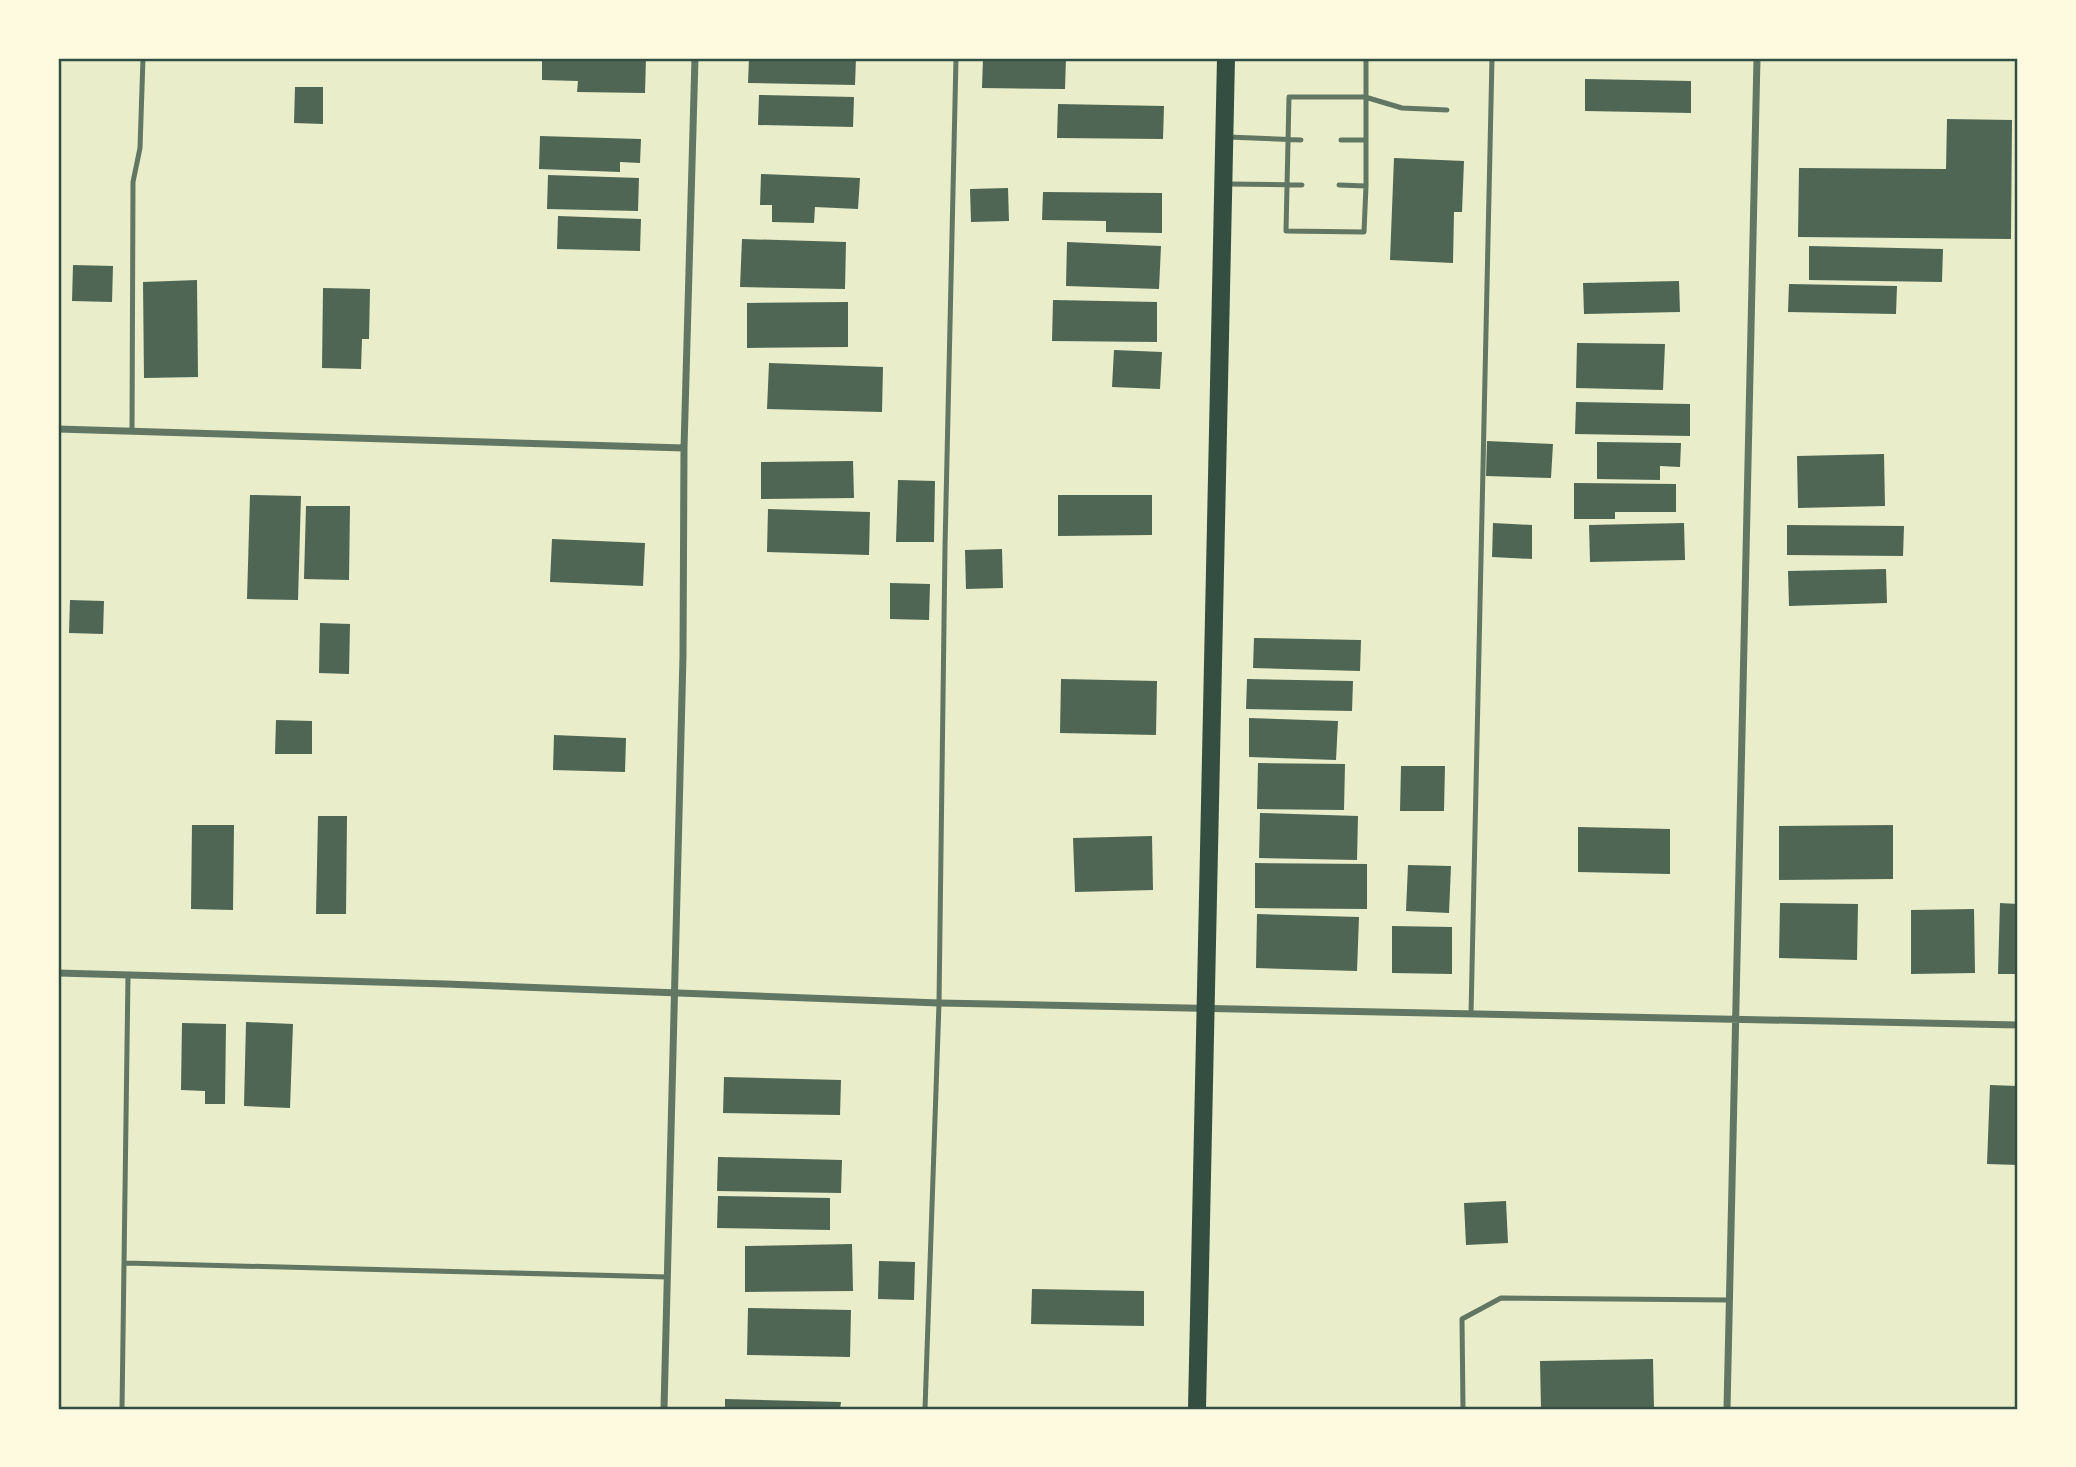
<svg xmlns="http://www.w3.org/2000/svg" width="2076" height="1467" viewBox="0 0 2076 1467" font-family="'Fira Sans Condensed',sans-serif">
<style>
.building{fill:#4f6655}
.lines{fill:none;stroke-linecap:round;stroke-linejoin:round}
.service{stroke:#617663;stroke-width:5}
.minor{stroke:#617663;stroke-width:7}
.primary{stroke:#344e41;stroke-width:18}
.neatline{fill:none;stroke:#344e41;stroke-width:2.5}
</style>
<rect width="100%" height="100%" fill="#e9edc9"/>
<path class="building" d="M 542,58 L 646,58 L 645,93 L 577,92 L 578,81 L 542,80 Z
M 749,58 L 856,58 L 855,85 L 748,83 Z
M 983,58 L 1066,58 L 1065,89 L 982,88 Z
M 1585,79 L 1691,81 L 1691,113 L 1585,111 Z
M 295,87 L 323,87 L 323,124 L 294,123 Z
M 759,95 L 854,97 L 853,127 L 758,125 Z
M 1058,104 L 1164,106 L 1163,139 L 1057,138 Z
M 1947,119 L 2012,120 L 2011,239 L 1798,237 L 1799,168 L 1946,169 Z
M 540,136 L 641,139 L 640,163 L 620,162 L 620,172 L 539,169 Z
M 1394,158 L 1464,161 L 1462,212 L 1454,212 L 1453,263 L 1390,260 Z
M 761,174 L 860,178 L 858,209 L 815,207 L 814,223 L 772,222 L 772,205 L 760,205 Z
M 548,175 L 639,178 L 638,211 L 547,209 Z
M 1008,188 L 1009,221 L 971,222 L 970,189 Z
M 1043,192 L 1162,193 L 1162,233 L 1106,232 L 1106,221 L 1042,220 Z
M 558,216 L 641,219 L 640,251 L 557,249 Z
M 742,239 L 846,242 L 845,289 L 740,287 Z
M 1067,242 L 1161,246 L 1159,289 L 1066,286 Z
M 1809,246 L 1943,249 L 1942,282 L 1809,280 Z
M 73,265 L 113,266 L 112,302 L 72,301 Z
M 197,280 L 198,377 L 144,378 L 143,282 Z
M 1679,281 L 1680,312 L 1584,314 L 1583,283 Z
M 1789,284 L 1897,286 L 1896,314 L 1788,312 Z
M 323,288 L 370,289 L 369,339 L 362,339 L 361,369 L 322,368 Z
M 1053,300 L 1157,302 L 1157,342 L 1052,341 Z
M 848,302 L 848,347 L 747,348 L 747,303 Z
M 1577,343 L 1665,344 L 1663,390 L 1576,388 Z
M 1114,350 L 1162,352 L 1160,389 L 1112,387 Z
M 769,363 L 883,367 L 882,412 L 767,409 Z
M 1576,402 L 1690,404 L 1690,436 L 1575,434 Z
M 1487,441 L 1553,444 L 1551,478 L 1486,476 Z
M 1597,442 L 1681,443 L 1680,467 L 1660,466 L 1660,480 L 1597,479 Z
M 1884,454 L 1885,506 L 1798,508 L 1797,456 Z
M 853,461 L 854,498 L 761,499 L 761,462 Z
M 898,480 L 935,481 L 934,542 L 896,542 Z
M 1574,483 L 1676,484 L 1676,512 L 1615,512 L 1615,519 L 1574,519 Z
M 250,495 L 301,496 L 298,600 L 247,599 Z
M 1058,495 L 1152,495 L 1152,535 L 1058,536 Z
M 306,506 L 350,506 L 349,580 L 304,579 Z
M 768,509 L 870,512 L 869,555 L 767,552 Z
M 1493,523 L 1532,525 L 1532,559 L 1492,557 Z
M 1684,523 L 1685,560 L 1590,562 L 1589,525 Z
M 1787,525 L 1904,526 L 1903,556 L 1787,555 Z
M 552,539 L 645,543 L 643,586 L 550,582 Z
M 1002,549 L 1003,588 L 966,589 L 965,550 Z
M 1886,569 L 1887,603 L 1789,606 L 1788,571 Z
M 890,583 L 930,584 L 929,620 L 890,619 Z
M 70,600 L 104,601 L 103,634 L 69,633 Z
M 320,623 L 350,624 L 349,674 L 319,673 Z
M 1254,638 L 1361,640 L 1360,671 L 1253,668 Z
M 1061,679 L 1157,681 L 1156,735 L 1060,733 Z
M 1247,679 L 1353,681 L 1352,711 L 1246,709 Z
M 1249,718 L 1338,721 L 1336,760 L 1249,757 Z
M 276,720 L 312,721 L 312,754 L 275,754 Z
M 554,735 L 626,738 L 625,772 L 553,770 Z
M 1258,763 L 1345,764 L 1344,810 L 1257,809 Z
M 1401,766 L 1445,766 L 1444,811 L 1400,811 Z
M 1260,813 L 1358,816 L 1357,860 L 1259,858 Z
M 318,816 L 347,816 L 346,914 L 316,914 Z
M 192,825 L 234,825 L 233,910 L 191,909 Z
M 1893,825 L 1893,879 L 1779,880 L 1779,826 Z
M 1578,827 L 1670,829 L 1670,874 L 1578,872 Z
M 1152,836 L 1153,890 L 1075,892 L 1073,838 Z
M 1255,863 L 1367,864 L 1367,909 L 1255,908 Z
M 1408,865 L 1451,866 L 1449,913 L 1406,911 Z
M 1780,903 L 1858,904 L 1857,960 L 1779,958 Z
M 2000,903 L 2018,904 L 2018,974 L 1998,974 Z
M 1974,909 L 1975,973 L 1911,974 L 1911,910 Z
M 1257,914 L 1359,917 L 1357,971 L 1256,968 Z
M 1392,926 L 1452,927 L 1452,974 L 1392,973 Z
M 246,1022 L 293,1024 L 290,1108 L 244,1106 Z
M 182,1023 L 226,1024 L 225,1104 L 205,1104 L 205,1091 L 181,1090 Z
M 724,1077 L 841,1080 L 840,1115 L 723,1113 Z
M 1990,1085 L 2018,1086 L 2018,1165 L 1987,1164 Z
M 718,1157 L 842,1160 L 841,1193 L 717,1191 Z
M 718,1196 L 830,1198 L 830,1230 L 717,1228 Z
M 1506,1201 L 1508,1243 L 1466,1245 L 1464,1203 Z
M 852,1244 L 853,1291 L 745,1292 L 745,1246 Z
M 879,1261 L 915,1262 L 914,1300 L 878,1299 Z
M 1032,1289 L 1144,1291 L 1144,1326 L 1031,1324 Z
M 748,1308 L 851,1310 L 850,1357 L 747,1355 Z
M 1653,1359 L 1654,1409 L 1541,1409 L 1540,1361 Z
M 725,1399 L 841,1402 L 840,1409 L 725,1409 Z"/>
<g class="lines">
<path class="service" d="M 1228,137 L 1301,140
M 1341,140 L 1366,140
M 1227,184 L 1302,185
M 1339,185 L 1366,186 L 1366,58
M 1366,186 L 1364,232 L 1286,231 L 1289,97 L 1365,97 L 1402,108 L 1447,110
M 132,431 L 133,182 L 140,148 L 143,58
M 1471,1014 L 1492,58
M 125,1263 L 668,1277
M 122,1409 L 128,975
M 925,1409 L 939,1003 L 945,547 L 956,58
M 1463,1409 L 1462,1319 L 1501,1298 L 1729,1300"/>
<path class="minor" d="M 58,429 L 684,448
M 58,973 L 446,984 L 939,1003 L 2018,1025
M 664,1409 L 683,656 L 684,448 L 695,58
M 1727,1409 L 1757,58"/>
<path class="primary" d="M 1197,1409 L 1226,58"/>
</g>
<rect width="2076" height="1467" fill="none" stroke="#fefae0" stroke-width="119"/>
<rect x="60" y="60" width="1956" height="1348" class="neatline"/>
</svg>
